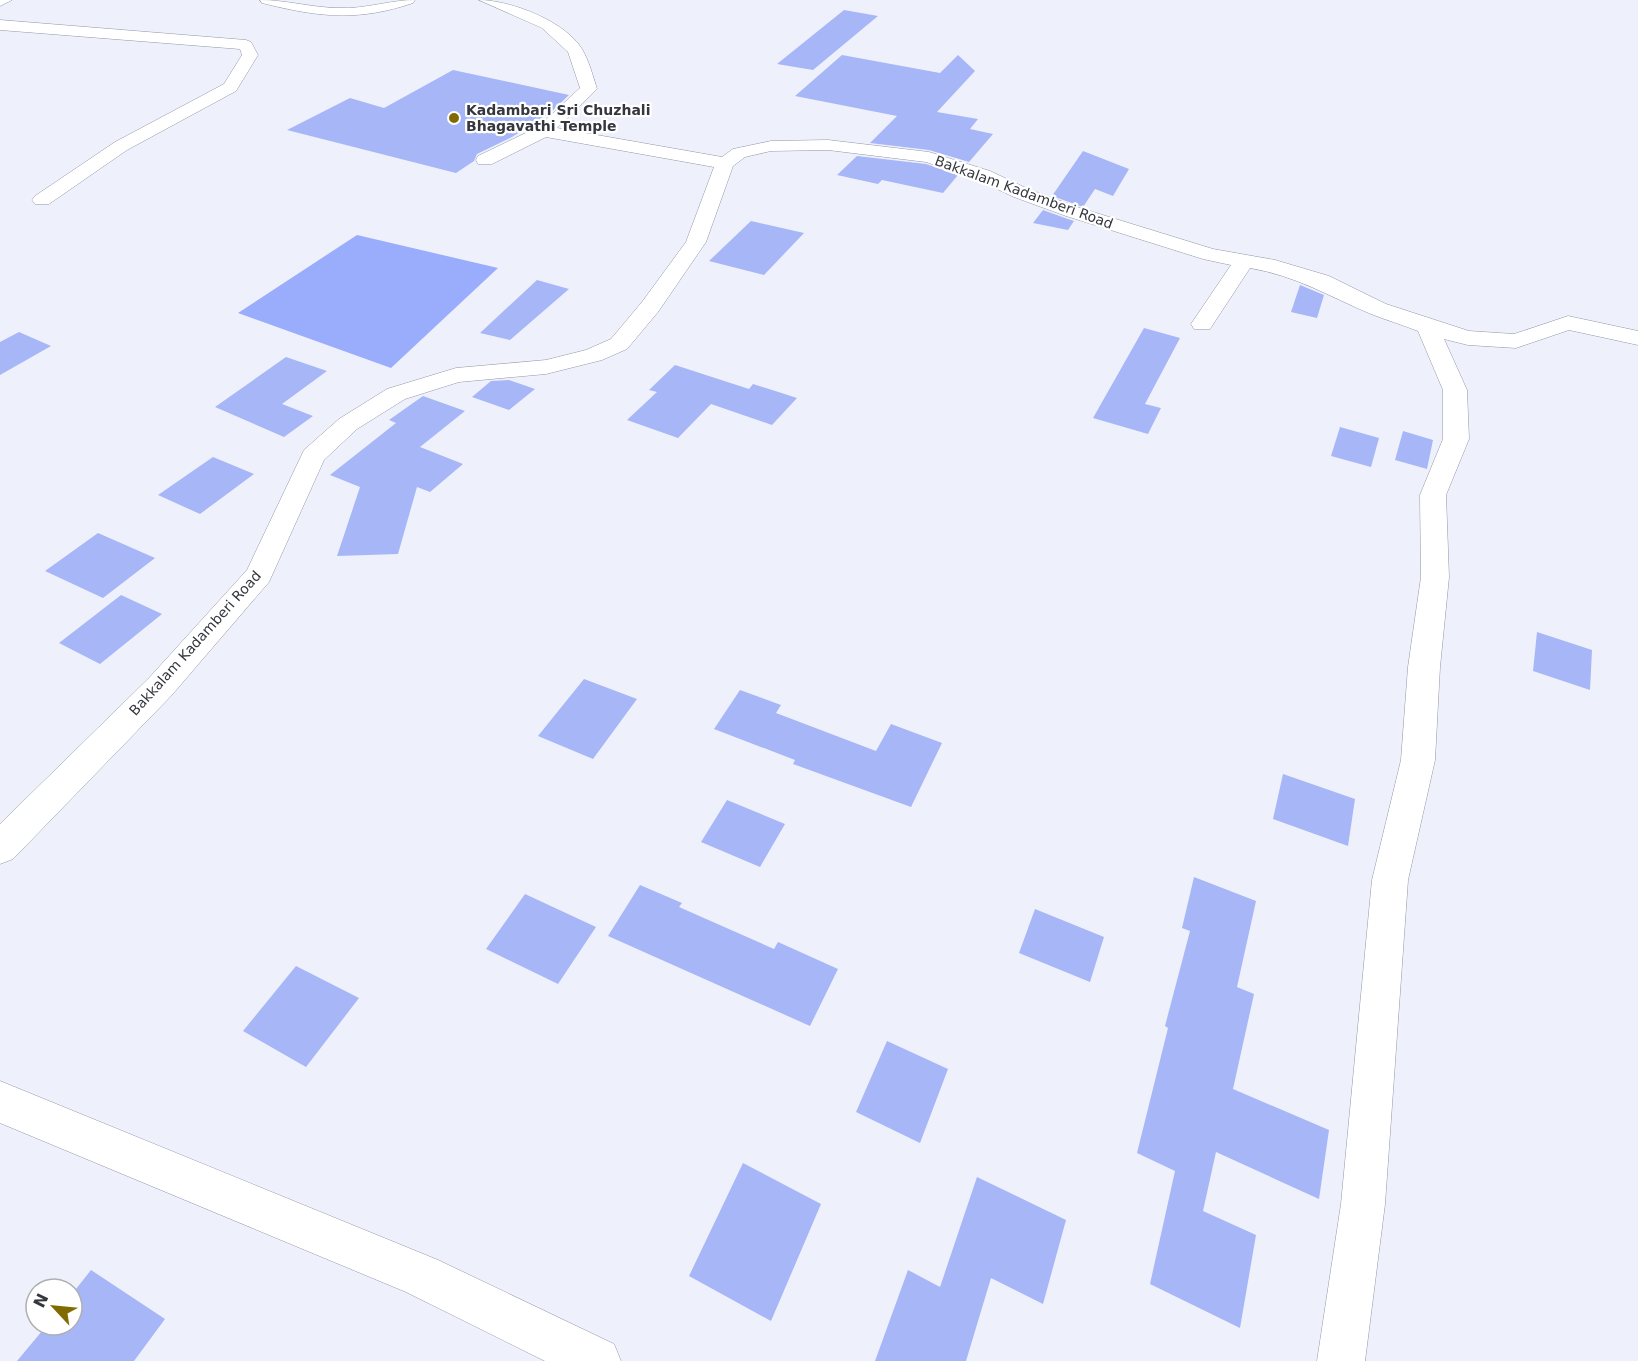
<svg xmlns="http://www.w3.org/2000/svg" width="1638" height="1361" viewBox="0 0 1638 1361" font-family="'DejaVu Sans',sans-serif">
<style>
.water{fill:#9aacfc}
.building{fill:#a6b6f6}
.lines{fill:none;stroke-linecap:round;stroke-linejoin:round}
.street-casing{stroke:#9297a7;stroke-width:1}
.street{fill:#fff;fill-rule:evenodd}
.poi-dot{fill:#826a03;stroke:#fff;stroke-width:2}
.labels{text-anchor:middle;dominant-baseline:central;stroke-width:4.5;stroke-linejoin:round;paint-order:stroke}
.far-poi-label{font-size:14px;font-weight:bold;fill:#35373e;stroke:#fff;text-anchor:start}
.far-street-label{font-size:14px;fill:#35373e;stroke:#fff}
</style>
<rect width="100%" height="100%" fill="#eef1fc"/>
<path class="water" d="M 357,235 L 498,268 L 391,368 L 238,313 Z"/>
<path class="building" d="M 844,10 L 878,16 L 813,70 L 777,64 Z
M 842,55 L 940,73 L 958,55 L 975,71 L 937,112 L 978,119 L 970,129 L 993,134 L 969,162 L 929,150 L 870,143 L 897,116 L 795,96 Z
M 453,70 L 569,95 L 551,112 L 512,137 L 477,154 L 474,161 L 456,173 L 287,130 L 350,98 L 384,108 Z
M 1083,151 L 1129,169 L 1113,196 L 1095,189 L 1083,207 L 1052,196 Z
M 857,156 L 926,164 L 958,175 L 943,193 L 882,180 L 878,184 L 837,175 Z
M 1043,210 L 1065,218 L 1074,221 L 1068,230 L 1033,223 Z
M 751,221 L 804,233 L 764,275 L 709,261 Z
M 537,280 L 569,289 L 510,340 L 480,333 Z
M 1300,285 L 1324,295 L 1317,318 L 1291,312 Z
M 1144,328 L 1180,338 L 1145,404 L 1161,408 L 1148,434 L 1093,418 Z
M 19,332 L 51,346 L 0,375 L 0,342 Z
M 286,357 L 327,371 L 282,404 L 313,416 L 284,437 L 215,407 Z
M 675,365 L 749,389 L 753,384 L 797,398 L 772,425 L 711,404 L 678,438 L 627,420 L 657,392 L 649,390 Z
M 509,380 L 535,389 L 509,410 L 472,397 L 491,381 Z
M 423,396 L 465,411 L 420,447 L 463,464 L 430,492 L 417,487 L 398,554 L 337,556 L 360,487 L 330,475 L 396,423 L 389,420 Z
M 1340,427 L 1379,438 L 1371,467 L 1331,456 Z
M 1403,431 L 1433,440 L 1427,469 L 1395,460 Z
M 213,457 L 254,474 L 200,514 L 158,495 Z
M 98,533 L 155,558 L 103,598 L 45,571 Z
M 121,595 L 162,614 L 100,664 L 59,643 Z
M 1537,632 L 1592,650 L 1590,690 L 1533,671 Z
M 584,679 L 637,699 L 593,759 L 538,736 Z
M 740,690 L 781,705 L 776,713 L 876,751 L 891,724 L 942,743 L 911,807 L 793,764 L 795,760 L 714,729 Z
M 1283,774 L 1355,799 L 1348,846 L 1273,819 Z
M 727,800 L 785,824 L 760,867 L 701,842 Z
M 1194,877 L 1256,901 L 1237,987 L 1254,994 L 1233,1089 L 1329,1130 L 1319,1199 L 1216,1152 L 1203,1211 L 1256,1235 L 1240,1328 L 1150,1284 L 1175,1171 L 1137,1153 L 1168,1028 L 1165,1026 L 1190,931 L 1182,928 Z
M 640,885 L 682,903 L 679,907 L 774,949 L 778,942 L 838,969 L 810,1026 L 608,936 Z
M 525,894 L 596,927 L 558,984 L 486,949 Z
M 1035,909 L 1104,937 L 1090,982 L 1019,953 Z
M 296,966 L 359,998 L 306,1067 L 243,1031 Z
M 887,1041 L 948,1069 L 920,1143 L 856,1112 Z
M 743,1163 L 821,1204 L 771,1321 L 689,1276 Z
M 977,1177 L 1066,1220 L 1043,1304 L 991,1278 L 966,1361 L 875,1361 L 908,1270 L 940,1287 Z
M 91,1270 L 165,1319 L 134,1361 L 17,1361 L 47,1325 L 72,1325 L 72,1294 Z"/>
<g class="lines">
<defs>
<path id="street" d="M 0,0 L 12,0 L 0,6 Z
M 260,0 C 287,0 313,8 340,8 C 366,9 390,0 415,0 L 413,3 C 357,22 318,17 262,3 Z
M 479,0 C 510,0 565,21 582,49 C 589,61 593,76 597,89 L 557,128 L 722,157 L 733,149 L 771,141 L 828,140 L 929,152 L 990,171 L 1028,189 L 1080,208 L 1213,249 L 1275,260 L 1329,276 L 1386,304 L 1469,331 L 1514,334 L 1568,316 L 1638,331 L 1638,345 L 1569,330 L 1516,348 L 1468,345 L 1444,339 L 1467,390 L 1469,439 L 1446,495 L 1449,577 L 1440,667 L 1435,760 L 1408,880 L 1385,1204 L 1365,1361 L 1317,1361 L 1341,1204 L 1372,880 L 1401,760 L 1408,667 L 1421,577 L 1420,495 L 1443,439 L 1443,390 L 1418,331 C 1403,325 1386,320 1371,314 C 1328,296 1297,276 1250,268 L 1210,329 L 1194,329 L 1191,324 L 1231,265 L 1203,259 L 1066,216 L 1014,197 L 976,179 L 926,162 L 828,150 L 771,151 L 745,157 L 733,166 L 706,242 L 658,312 L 627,349 L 602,360 L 546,374 L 459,382 L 405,399 L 357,429 L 324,460 L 269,582 L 171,696 L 13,859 L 0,864 L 0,824 L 149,678 L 247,570 L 304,450 L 339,419 L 387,389 L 456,368 L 546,360 L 586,350 L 611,339 L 642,302 L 686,242 L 714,167 L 546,137 L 492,164 L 478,164 L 476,160 L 478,156 L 538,127 L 580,88 L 568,52 L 542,28 Z
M 0,20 L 246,40 L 251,42 L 258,55 L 236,91 L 127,150 L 49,204 L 35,204 L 32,200 L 35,196 L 115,142 L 224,84 L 242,55 L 240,49 L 0,30 Z
M 0,1081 L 438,1260 L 614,1344 L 621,1361 L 545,1361 L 406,1292 L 0,1123 Z"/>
</defs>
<use href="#street" class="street-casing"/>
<use href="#street" class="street"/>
</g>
<circle class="poi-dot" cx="454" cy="118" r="6"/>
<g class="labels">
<g class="far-poi-label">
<text x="466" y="110">Kadambari Sri Chuzhali<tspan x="466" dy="16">Bhagavathi Temple</tspan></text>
</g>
<g class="far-street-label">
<text transform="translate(1024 192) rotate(20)">Bakkalam Kadamberi Road</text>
<text transform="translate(195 643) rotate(-48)">Bakkalam Kadamberi Road</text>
</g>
</g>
<g transform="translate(54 1307) rotate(296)"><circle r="28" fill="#ffffff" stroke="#aeafb2" stroke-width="1.5"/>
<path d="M0-4.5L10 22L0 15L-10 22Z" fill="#826a03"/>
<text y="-9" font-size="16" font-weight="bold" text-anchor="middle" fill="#35373e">N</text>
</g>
</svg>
